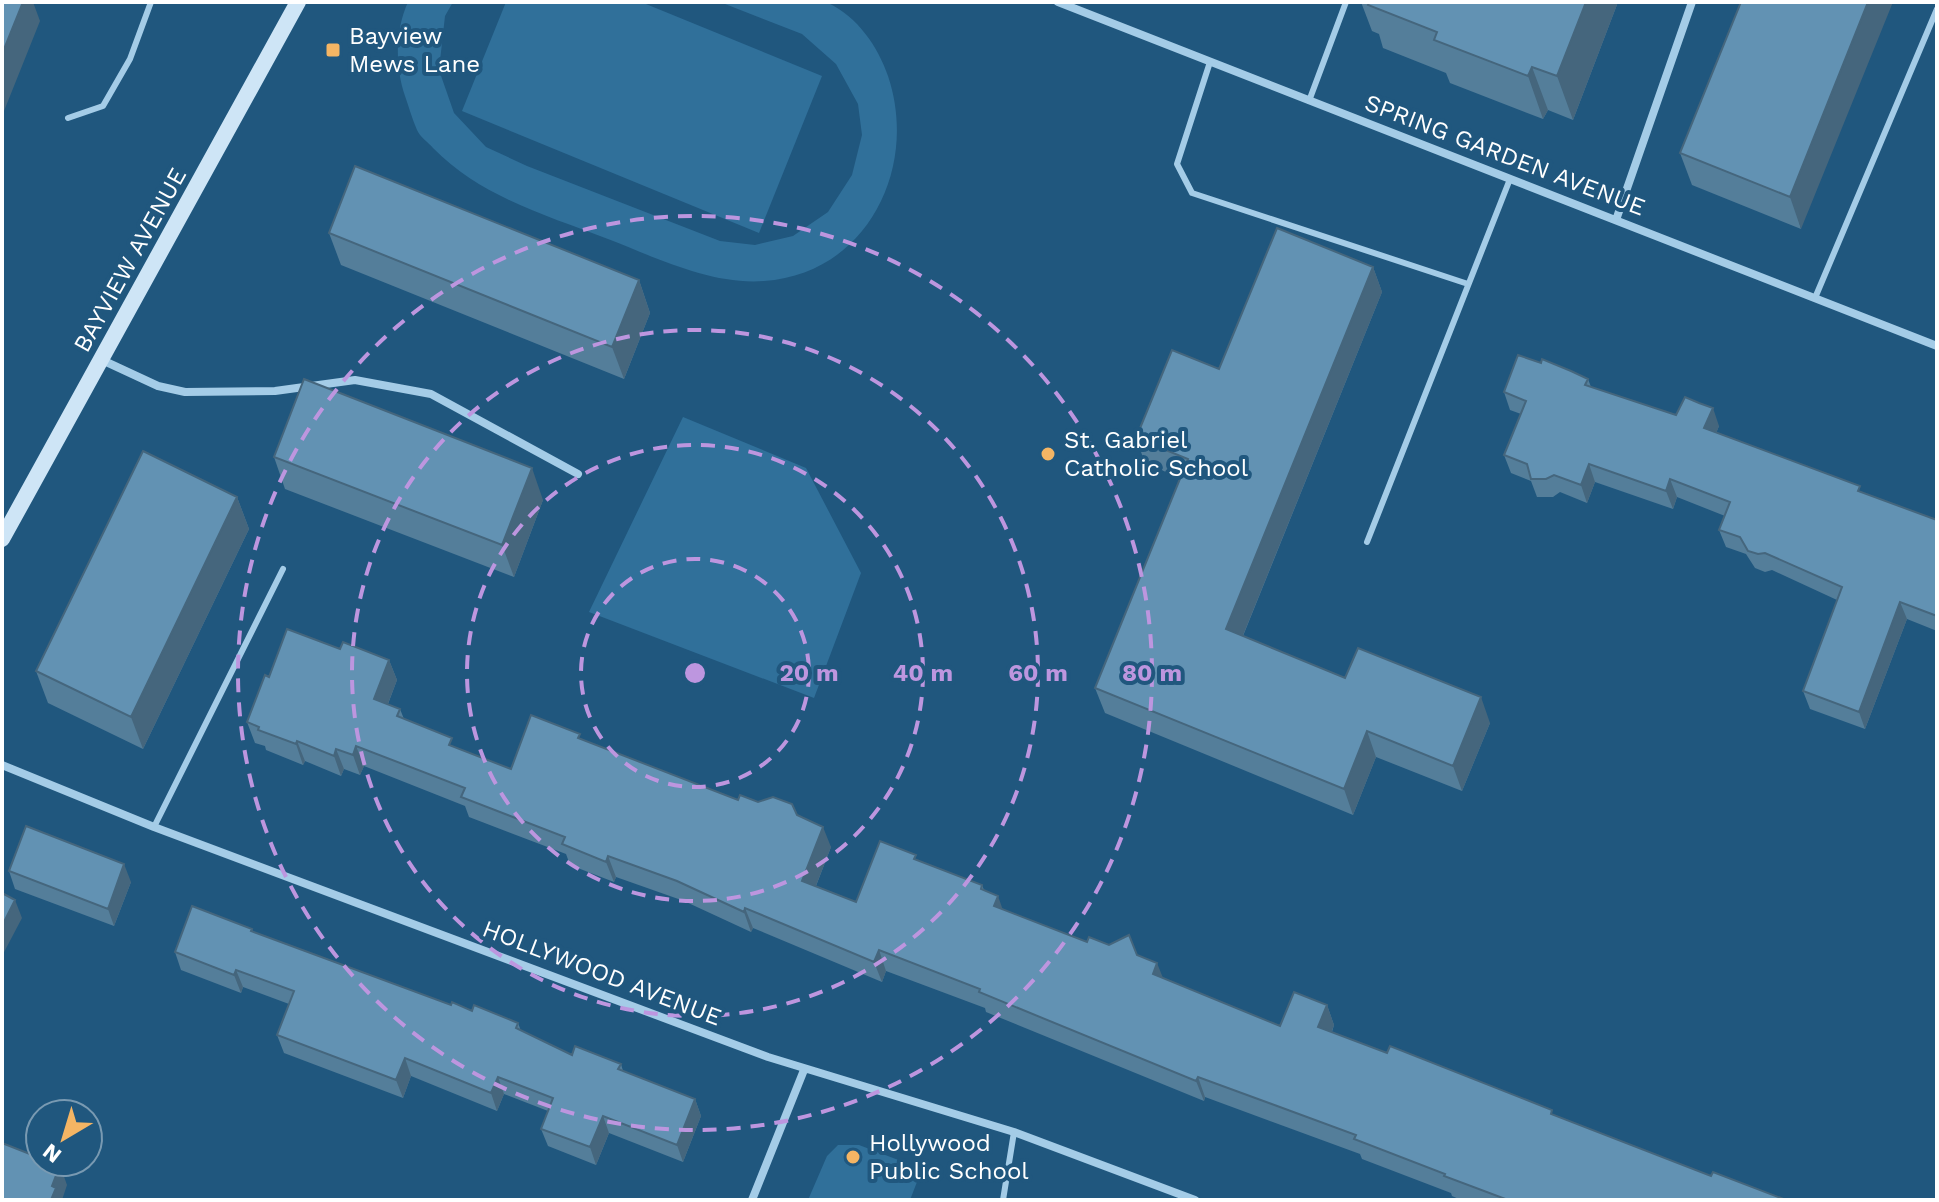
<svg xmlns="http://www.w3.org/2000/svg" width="1939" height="1202" viewBox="0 0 1939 1202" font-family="'Work Sans',sans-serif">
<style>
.green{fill:#30709a}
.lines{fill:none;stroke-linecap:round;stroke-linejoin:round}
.service{stroke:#a4cce7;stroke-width:6}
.minor{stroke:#a4cce7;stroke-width:8}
.secondary{stroke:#cee5f6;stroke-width:16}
.wall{fill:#547e9a}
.shaded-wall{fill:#45667d}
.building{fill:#6292b3;stroke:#45667d;stroke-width:2}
.ring{fill:none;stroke:#bd96df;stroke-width:4;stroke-dasharray:14 10}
.poi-dot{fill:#f4b564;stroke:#20577e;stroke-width:3}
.labels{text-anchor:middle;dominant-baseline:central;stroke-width:8;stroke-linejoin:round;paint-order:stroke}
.poi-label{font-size:24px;fill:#fff;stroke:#20577e;text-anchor:start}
.street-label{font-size:24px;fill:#fff;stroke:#20577e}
.centre{fill:#bd96df;stroke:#20577e;stroke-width:4}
.ring-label{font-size:24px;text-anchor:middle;font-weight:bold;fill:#bd96df;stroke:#20577e;stroke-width:8;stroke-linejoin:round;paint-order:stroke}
</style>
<rect width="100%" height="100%" fill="#20577e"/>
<path class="green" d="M 408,2 L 453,2 L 445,16 L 439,70 L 454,113 L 486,147 L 527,166 L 720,241 L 755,245 L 793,236 L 828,212 L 852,175 L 862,135 L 858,104 L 836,64 L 802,34 L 720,2 C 738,2 817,0 828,3 C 858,17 878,47 888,76 C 919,168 867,274 764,281 C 711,285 657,258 608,239 C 546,215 481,197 433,148 C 428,142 420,137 417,130 C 412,119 409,107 405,96 C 395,67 395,30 408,2 Z
M 506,2 L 641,2 L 822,76 L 759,233 L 462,111 Z
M 683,417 L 806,468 L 861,573 L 814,698 L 589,612 Z
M 838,1145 L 859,1145 L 922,1169 L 910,1200 L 808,1200 L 827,1156 Z"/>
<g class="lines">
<path class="service" d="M 1210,62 L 1177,164 L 1192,193 L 1468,284
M 1309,101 L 1346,2
M 68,118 L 103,106 L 130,59 L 151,2
M 1815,298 L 1937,9
M 1367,542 L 1510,179
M 154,827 L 283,569
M 1003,1200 L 1014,1132"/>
<path class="minor" d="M 1058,2 L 1937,346
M 1616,220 L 1692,2
M 102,360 L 158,386 L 185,392 L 275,391 L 355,380 L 431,394 L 578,474
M 2,765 L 154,827 L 768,1057 L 1014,1132 L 1195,1200
M 752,1200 L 804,1070"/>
<path class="secondary" d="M 2,539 L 298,2"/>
</g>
<path class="wall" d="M 1361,2 L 1618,2 L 1573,120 L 1548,110 L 1543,119 L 1450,83 L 1446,73 L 1383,48 L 1379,34 L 1372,31 Z
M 1741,2 L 1801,229 L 1692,185 L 1680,153 Z
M 329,233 L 639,280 L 650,313 L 624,379 L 341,265 Z
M 1373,267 L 1382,292 L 1243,636 L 1345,678 L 1490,723 L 1462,791 L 1376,757 L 1353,815 L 1105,713 L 1095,688 L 1180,478 L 1145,463 L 1136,438 L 1219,369 Z
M 1541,363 L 1588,379 L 1591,387 L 1676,415 L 1719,426 L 1716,433 L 1863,493 L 1937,520 L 1937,631 L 1907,619 L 1865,729 L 1810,709 L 1803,691 L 1837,600 L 1772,570 L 1765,572 L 1755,568 L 1746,554 L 1726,547 L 1719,530 L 1725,516 L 1677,497 L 1673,509 L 1595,482 L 1587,503 L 1560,492 L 1553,497 L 1537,497 L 1531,481 L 1511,473 L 1504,455 L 1521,414 L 1510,410 L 1504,392 Z
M 274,457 L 543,500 L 514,577 L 285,489 Z
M 237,497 L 249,529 L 143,749 L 48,703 L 36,671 Z
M 340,649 L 389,660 L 397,680 L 388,704 L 400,709 L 404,719 L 456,748 L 511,769 L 582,740 L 738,800 L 797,815 L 831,847 L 816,886 L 856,902 L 918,861 L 982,885 L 984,890 L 1003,910 L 1087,942 L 1137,955 L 1163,978 L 1280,1026 L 1327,1005 L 1334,1025 L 1332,1032 L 1711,1176 L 1786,1200 L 1461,1200 L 1452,1196 L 1451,1193 L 1362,1159 L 1360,1154 L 1205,1097 L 1204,1101 L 986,1012 L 985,1008 L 886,971 L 882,982 L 753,928 L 751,932 L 684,901 L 616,877 L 614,882 L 570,865 L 566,854 L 469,817 L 465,806 L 364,766 L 360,775 L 344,769 L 341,776 L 305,761 L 303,765 L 266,750 L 265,746 L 255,743 L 247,722 L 269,677 Z
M 9,871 L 131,882 L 114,926 L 15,889 Z
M 252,929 L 253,932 L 451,1005 L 518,1023 L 521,1031 L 572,1055 L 621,1064 L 623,1071 L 695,1099 L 701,1116 L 683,1162 L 609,1133 L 596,1165 L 548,1146 L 541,1129 L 548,1111 L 504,1094 L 497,1111 L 411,1076 L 403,1098 L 284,1053 L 277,1035 L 289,1004 L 243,987 L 241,993 L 181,970 L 175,952 Z"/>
<path class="shaded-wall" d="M 23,2 L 33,2 L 40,21 L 2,116 L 2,54 Z
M 1586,2 L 1618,2 L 1573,120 L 1557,76 Z
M 1868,2 L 1893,2 L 1801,229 L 1790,197 Z
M 1532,67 L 1548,110 L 1543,119 L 1528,76 Z
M 1373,267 L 1382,292 L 1235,655 L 1226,629 Z
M 639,280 L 650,313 L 624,379 L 612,347 Z
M 1713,408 L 1719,426 L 1711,446 L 1704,428 Z
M 1589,464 L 1595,482 L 1587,503 L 1581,485 Z
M 532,468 L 543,500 L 514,577 L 502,545 Z
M 1670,479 L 1677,497 L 1673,509 L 1666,491 Z
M 237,497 L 249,529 L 143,749 L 131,717 Z
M 1900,602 L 1907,619 L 1865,729 L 1859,712 Z
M 389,660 L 397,680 L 382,719 L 374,699 Z
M 1481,697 L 1490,723 L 1462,791 L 1453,766 Z
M 1367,731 L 1376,757 L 1353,815 L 1344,789 Z
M 297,741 L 305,761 L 303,765 L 296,744 Z
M 356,746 L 364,766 L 360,775 L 353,755 Z
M 336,749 L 344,769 L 341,776 L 334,756 Z
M 823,827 L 831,847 L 810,901 L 802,881 Z
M 608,856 L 616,877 L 614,882 L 606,862 Z
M 124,864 L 131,882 L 114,926 L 108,909 Z
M 998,896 L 1005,916 L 994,906 Z
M 15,900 L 22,918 L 2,956 L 2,926 Z
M 745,908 L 753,928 L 751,932 L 744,912 Z
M 879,950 L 886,971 L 882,982 L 874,962 Z
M 1157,963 L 1165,983 L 1153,974 Z
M 236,970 L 243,987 L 241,993 L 234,975 Z
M 1327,1005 L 1334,1025 L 1326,1047 L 1318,1027 Z
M 405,1058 L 411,1076 L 403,1098 L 396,1080 Z
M 498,1077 L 504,1094 L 497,1111 L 491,1093 Z
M 1198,1077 L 1205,1097 L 1204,1101 L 1196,1081 Z
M 695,1099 L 701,1116 L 683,1162 L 677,1145 Z
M 603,1116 L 609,1133 L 596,1165 L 590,1147 Z
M 60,1165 L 67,1185 L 62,1200 L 51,1200 L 52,1186 Z"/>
<path class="building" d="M 2,2 L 23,2 L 2,54 Z
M 1369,2 L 1586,2 L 1557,76 L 1532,67 L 1528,76 L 1434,40 L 1437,32 L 1368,5 Z
M 1741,2 L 1868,2 L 1790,197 L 1680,153 Z
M 355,166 L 639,280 L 612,347 L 329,233 Z
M 1277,228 L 1373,267 L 1226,629 L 1345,678 L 1358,648 L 1481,697 L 1453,766 L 1367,731 L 1344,789 L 1095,688 L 1188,459 L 1136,438 L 1172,350 L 1219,369 Z
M 1518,355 L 1541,363 L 1542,359 L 1571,371 L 1588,379 L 1585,385 L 1676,415 L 1685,397 L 1699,403 L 1713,408 L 1704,428 L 1860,486 L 1858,491 L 1937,520 L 1937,616 L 1900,602 L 1859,712 L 1803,691 L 1842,587 L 1765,553 L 1758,554 L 1748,551 L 1740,537 L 1719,530 L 1730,502 L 1670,479 L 1666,491 L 1589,464 L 1581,485 L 1554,475 L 1546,479 L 1531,479 L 1527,464 L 1504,455 L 1526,401 L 1504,392 Z
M 304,379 L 532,468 L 502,545 L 274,457 Z
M 143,451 L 237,497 L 131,717 L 36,671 Z
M 287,629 L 340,649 L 343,642 L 389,660 L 374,699 L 400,709 L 397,716 L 452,738 L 449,745 L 511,769 L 531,715 L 580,734 L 578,738 L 738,800 L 740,795 L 758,802 L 773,797 L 792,804 L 797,815 L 823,827 L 802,881 L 856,902 L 880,841 L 916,855 L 914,859 L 982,885 L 981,889 L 998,896 L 994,906 L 1087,942 L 1089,937 L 1109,945 L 1129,935 L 1137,955 L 1157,963 L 1153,974 L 1280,1026 L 1294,992 L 1327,1005 L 1318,1027 L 1387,1053 L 1390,1046 L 1552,1110 L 1551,1114 L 1711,1176 L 1713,1172 L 1786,1200 L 1508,1200 L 1444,1176 L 1445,1174 L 1354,1139 L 1356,1135 L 1198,1077 L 1196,1081 L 979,992 L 980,989 L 879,950 L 874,962 L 745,908 L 744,912 L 677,881 L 608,856 L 606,862 L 562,844 L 565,837 L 461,797 L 465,788 L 356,746 L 353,755 L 336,749 L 334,756 L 297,741 L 296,744 L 258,730 L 259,727 L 247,722 L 265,675 L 269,677 Z
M 26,826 L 124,864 L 108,909 L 9,871 Z
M 2,893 L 15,900 L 2,926 Z
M 192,906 L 252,929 L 251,931 L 451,1005 L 452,1002 L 472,1011 L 474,1005 L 518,1023 L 516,1028 L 572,1055 L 575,1046 L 621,1064 L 618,1069 L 695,1099 L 677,1145 L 603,1116 L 590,1147 L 541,1129 L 553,1098 L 498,1077 L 491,1093 L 405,1058 L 396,1080 L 277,1035 L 294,991 L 236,970 L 234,975 L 175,952 Z
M 2,1143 L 40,1158 L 40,1162 L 52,1162 L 60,1165 L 52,1186 L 56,1188 L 51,1200 L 2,1200 Z"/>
<g class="ring">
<circle cx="695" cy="673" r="114"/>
<circle cx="695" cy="673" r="228"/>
<circle cx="695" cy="673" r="343"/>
<circle cx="695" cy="673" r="457"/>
</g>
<g class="poi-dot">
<rect x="325" y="42" width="16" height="16" rx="4"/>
<circle cx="1048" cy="454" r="8"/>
<circle cx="853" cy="1157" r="8"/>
</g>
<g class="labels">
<g class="poi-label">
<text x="349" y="36">Bayview<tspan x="349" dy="28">Mews Lane</tspan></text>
<text x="1064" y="440">St. Gabriel<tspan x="1064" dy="28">Catholic School</tspan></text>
<text x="869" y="1143">Hollywood<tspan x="869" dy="28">Public School</tspan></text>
</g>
<g class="street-label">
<text transform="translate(1505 155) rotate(21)">SPRING GARDEN AVENUE</text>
<text transform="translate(130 260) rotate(-61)">BAYVIEW AVENUE</text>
<text transform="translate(602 973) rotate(21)">HOLLYWOOD AVENUE</text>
</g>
</g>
<circle cx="695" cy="673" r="12" class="centre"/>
<g class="ring-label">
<text x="809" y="681">20 m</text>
<text x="923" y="681">40 m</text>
<text x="1038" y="681">60 m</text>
<text x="1152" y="681">80 m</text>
</g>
<rect width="1939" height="1202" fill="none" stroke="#ffffff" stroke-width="8"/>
<g transform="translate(64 1138) rotate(218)"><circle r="38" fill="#20577e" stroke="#799ab2" stroke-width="2"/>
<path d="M0-6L14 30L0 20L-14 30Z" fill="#f4b564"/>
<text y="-12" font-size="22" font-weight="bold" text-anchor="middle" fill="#ffffff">N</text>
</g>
</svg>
